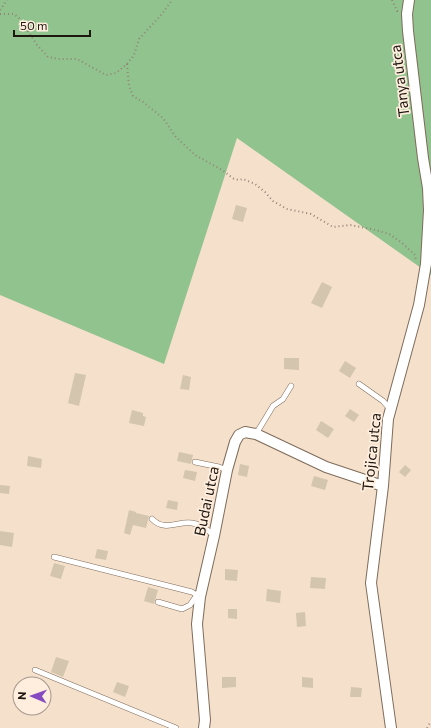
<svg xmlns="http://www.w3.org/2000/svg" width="431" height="728" viewBox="0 0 431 728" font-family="Commissioner,sans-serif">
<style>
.green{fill:#90c38e}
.building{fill:#d3c5ae}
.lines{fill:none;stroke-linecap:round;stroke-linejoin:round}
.lane-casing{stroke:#7e6c5a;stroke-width:6}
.street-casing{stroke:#7e6c5a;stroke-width:12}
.path{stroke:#928476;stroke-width:2;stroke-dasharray:1 3;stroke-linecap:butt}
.lane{stroke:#fff;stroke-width:5}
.street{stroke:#fff;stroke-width:10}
.labels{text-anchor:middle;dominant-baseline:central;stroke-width:3.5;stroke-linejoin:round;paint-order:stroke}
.street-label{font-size:15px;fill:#1e1710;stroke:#ffeede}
</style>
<rect width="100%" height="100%" fill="#f5e0cc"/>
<path class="green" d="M 0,0 L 431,0 L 431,275 L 237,138 L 164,364 L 0,295 Z"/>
<path class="building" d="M 236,205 L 247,208 L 243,222 L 232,219 Z
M 322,282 L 332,287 L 322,308 L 311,303 Z
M 284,358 L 299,358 L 299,370 L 284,369 Z
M 345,361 L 356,368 L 350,378 L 339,371 Z
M 75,373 L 86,375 L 79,406 L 68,403 Z
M 183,375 L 191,377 L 189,390 L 180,389 Z
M 350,409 L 359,415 L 354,422 L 345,416 Z
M 132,410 L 143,413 L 143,416 L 146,417 L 144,426 L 129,423 Z
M 321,421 L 334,429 L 328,438 L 316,430 Z
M 179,452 L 193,455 L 191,464 L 177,461 Z
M 28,456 L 42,459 L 41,468 L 27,466 Z
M 240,464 L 249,466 L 247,477 L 238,475 Z
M 405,465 L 411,470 L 405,477 L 399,472 Z
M 185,470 L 197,472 L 195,481 L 183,478 Z
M 314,476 L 328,480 L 325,490 L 311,486 Z
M 0,485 L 10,486 L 9,494 L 0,493 Z
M 168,500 L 178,502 L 177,510 L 166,508 Z
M 129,510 L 136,512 L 136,513 L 149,516 L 146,528 L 133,525 L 130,535 L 124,533 Z
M 0,531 L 14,533 L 12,547 L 0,545 Z
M 97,549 L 108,551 L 106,560 L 95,558 Z
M 54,563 L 65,566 L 61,579 L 50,576 Z
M 225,569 L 238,570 L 237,581 L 225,580 Z
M 311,577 L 326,578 L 325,589 L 310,588 Z
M 148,587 L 158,590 L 154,604 L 144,601 Z
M 267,589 L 281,591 L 280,603 L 266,601 Z
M 228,609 L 237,609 L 237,619 L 228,618 Z
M 305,612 L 306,626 L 297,627 L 296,613 Z
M 56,657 L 69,661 L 63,677 L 51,672 Z
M 222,677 L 236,677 L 236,687 L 222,688 Z
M 302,677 L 313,678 L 313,688 L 302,687 Z
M 117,682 L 129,686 L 125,697 L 113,692 Z
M 351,687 L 362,688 L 361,697 L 350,697 Z"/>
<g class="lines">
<defs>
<path id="lane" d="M 359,384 L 383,401 L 390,409
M 256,434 L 273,406 L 283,399 L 291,386
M 195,462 L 219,467 L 227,470
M 152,519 C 165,532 177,521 192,523 C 201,524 208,530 214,536
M 54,557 L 192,592 L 200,597
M 158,602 L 182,609 L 190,605 L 197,595
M 35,670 L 176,728"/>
<path id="street" d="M 204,728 L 205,720 L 197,624 L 200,597 L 214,536 L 227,470 L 235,442 L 239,435 L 245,432 L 256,434 L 326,467 L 383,486
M 391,728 L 371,583 L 383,486 L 388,419 L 419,305 L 426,264 L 429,210 L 428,188 L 423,158 L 408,31 L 407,14 L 409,0"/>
</defs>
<use href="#lane" class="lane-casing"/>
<use href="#street" class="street-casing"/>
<path class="path" d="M 392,0 L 397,11 L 398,11
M 0,10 L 7,0
M 0,14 L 14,14 L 20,19 L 37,45 L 48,57 L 59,59 L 77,59 L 106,75 L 116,73 L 127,64 L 134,55 L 139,39 L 162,14 L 172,0
M 127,64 L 129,86 L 133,96 L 143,102 L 163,118 L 176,137 L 195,155 L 222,170 L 234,179 L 239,180 L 243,179 L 255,184 L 265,192 L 273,201 L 287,209 L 311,214 L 333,227 L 350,225 L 376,230 L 389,234 L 401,242 L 415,255 L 416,261
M 427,728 L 431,721"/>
<use href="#lane" class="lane"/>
<use href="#street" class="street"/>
</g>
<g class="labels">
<g class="street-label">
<text transform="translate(399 81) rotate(-97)">Tanya utca</text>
<text transform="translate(371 452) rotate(-84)">Trojica utca</text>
<text transform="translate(206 501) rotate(-78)">Budai utca</text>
</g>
</g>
<g transform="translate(32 696) rotate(272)"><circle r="19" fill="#ffeede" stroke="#a5988c"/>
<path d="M0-3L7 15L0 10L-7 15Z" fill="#874bc1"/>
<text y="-6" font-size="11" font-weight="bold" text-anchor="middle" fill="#1e1710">N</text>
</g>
<path d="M14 30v6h76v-6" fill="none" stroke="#1e1710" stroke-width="2"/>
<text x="20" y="30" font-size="12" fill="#1e1710" stroke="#ffeede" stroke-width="3" paint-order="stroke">50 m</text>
</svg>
